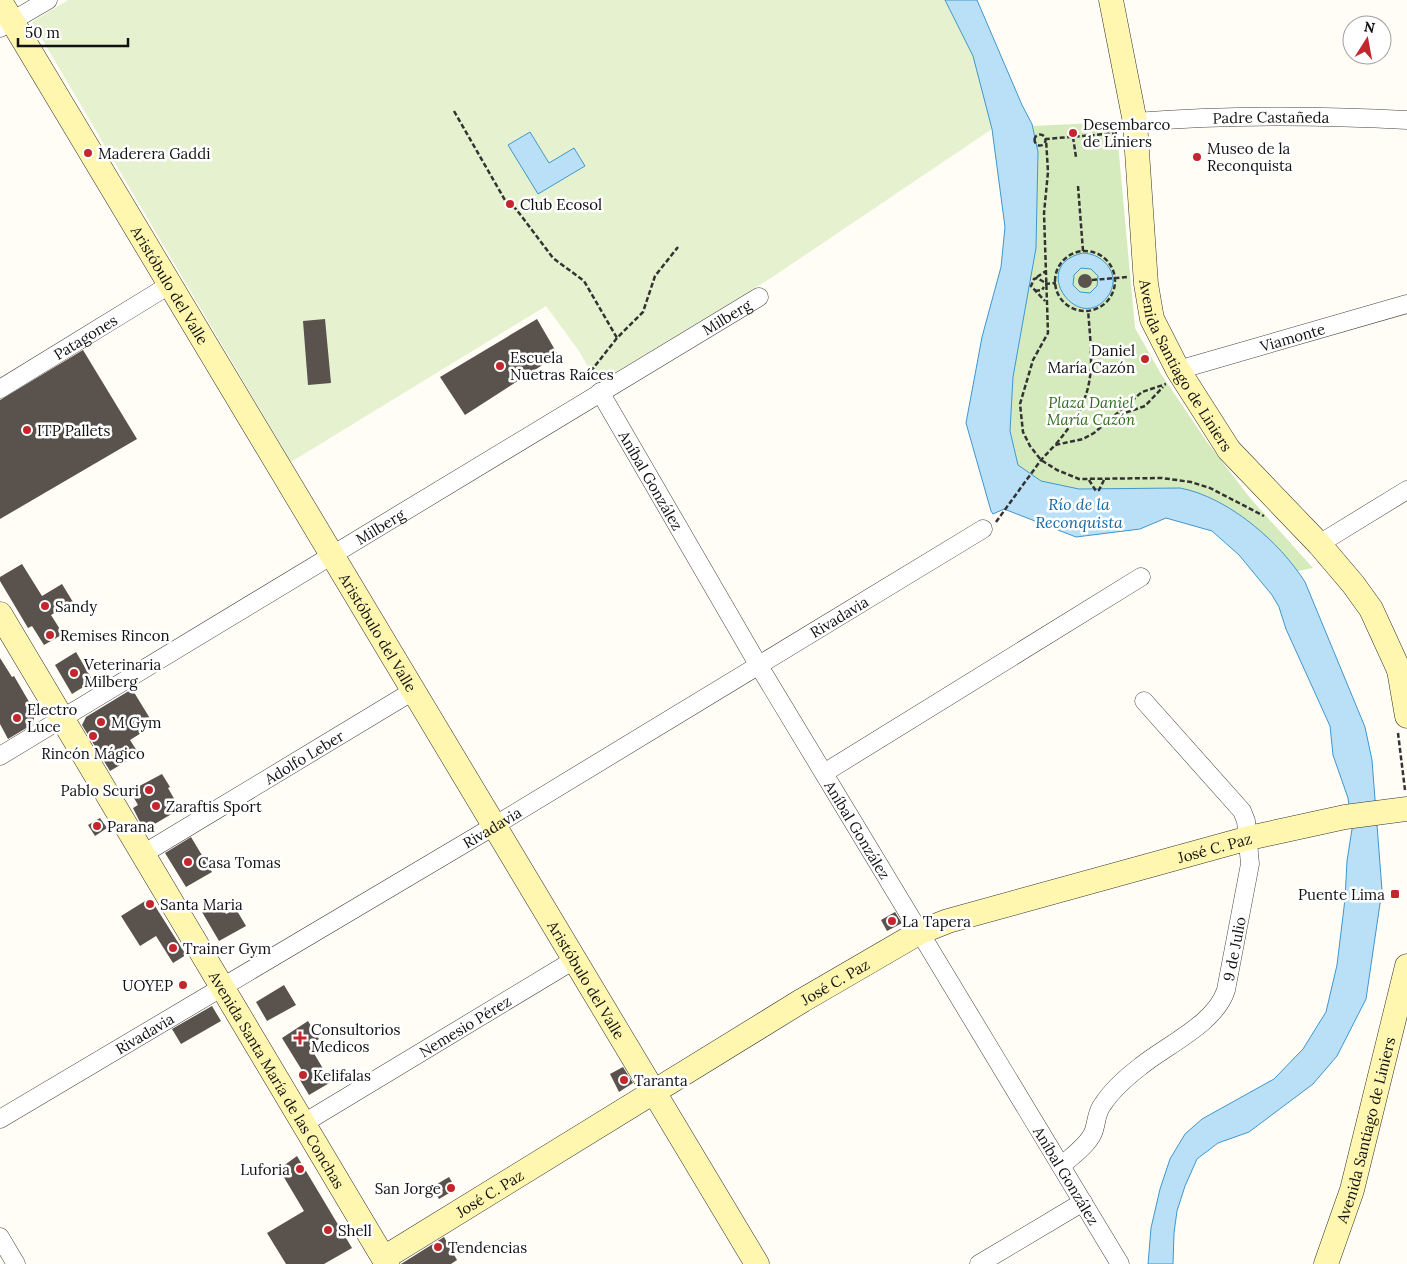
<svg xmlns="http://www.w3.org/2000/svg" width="1407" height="1264" viewBox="0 0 1407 1264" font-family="Lora,serif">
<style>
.green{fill:#d5ebbd}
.pitch{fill:#e6f2cf}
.water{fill:#b9e0f7;stroke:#3f96cf;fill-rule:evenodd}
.building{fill:#5a524d}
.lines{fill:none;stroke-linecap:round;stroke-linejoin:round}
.street-casing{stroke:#444;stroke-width:19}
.secondary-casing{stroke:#333;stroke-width:25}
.path{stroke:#333;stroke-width:2.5;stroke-dasharray:5 2.5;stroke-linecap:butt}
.street{stroke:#fff;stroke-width:18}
.secondary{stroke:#fff6b0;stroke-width:24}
.poi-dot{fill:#c4262e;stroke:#fff;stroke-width:2}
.labels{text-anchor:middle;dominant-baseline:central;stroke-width:5;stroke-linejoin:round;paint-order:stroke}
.street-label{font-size:15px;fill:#111;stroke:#fff}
.poi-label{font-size:15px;fill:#111;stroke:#fff;text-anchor:start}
.park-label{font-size:15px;font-style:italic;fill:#2f6b1f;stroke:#fff}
.water-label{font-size:16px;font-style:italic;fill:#1768a6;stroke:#fff}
</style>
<rect width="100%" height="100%" fill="#fffdf5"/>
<path class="green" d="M 1116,122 L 1135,328 L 1161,374 L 1207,442 L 1250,498 L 1313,568 L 1298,571 C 1270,536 1226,496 1180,488 L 1079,489 L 1041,481 L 1018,465 L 1010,431 L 1013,377 L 1036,248 L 1038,151 L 1033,126 Z"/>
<path class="pitch" d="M 68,0 L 945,0 L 973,55 L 992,129 L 771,278 L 598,385 L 579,351 L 546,306 L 291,462 L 32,22 Z"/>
<path class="water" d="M 945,0 L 977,0 L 1022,105 L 1032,124 L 1038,152 L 1036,248 L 1013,377 L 1010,431 L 1018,465 L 1041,481 L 1079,489 L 1180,488 C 1228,497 1280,542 1305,582 L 1365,727 L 1372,760 L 1382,890 L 1366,999 L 1337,1056 L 1313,1084 L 1249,1132 L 1218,1143 L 1197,1159 L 1185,1186 L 1177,1211 L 1174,1233 L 1173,1264 L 1148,1264 L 1151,1228 L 1160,1189 L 1170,1159 L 1185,1134 L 1202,1119 L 1274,1079 L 1303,1049 L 1326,1012 L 1337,965 L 1345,899 L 1347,861 L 1352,829 L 1348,798 L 1333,755 L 1330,726 L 1286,629 L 1279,607 L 1272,595 L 1239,555 L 1212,531 L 1166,518 L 1140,529 L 1076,537 L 1004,509 L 993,514 L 991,511 L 966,423 L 982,337 L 1001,267 L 1005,227 L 992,129 L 973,56 Z
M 530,132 L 549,163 L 574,148 L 585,166 L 538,194 L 508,145 Z
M 1083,253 C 1105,254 1122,276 1108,296 C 1079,337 1027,265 1083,253 ZM 1081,268 L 1091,269 L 1098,276 L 1097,286 L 1090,293 L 1080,292 L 1073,285 L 1074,275 Z"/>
<path class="building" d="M1078 281a7 7 0 1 1 14 0a7 7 0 1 1-14 0Z
M 325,319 L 331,383 L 308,385 L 303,321 Z
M 537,319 L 558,355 L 465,415 L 440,377 Z
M 83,350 L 137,439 L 0,519 L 0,400 Z
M 22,564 L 42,596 L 62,584 L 73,602 L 51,615 L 63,634 L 44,645 L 32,626 L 28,628 L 0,581 L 0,577 Z
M 76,652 L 93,681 L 72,694 L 55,665 Z
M 0,658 L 12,677 L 14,676 L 35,712 L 33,724 L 8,739 L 0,724 Z
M 132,689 L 154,725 L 130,740 L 139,754 L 110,771 L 82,725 L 86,717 Z
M 162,774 L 170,787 L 168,788 L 180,809 L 153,825 L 140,822 L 133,808 L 138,805 L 130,791 Z
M 100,818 L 107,828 L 95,836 L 88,825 Z
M 191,837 L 212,872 L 186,887 L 165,853 Z
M 150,898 L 186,955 L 173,963 L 156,936 L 140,946 L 121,916 Z
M 219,902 L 226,914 L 236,909 L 246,926 L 219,941 L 202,912 Z
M 895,912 L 902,923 L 887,931 L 881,920 Z
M 284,985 L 296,1005 L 267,1021 L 256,1002 Z
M 212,1006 L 221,1021 L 181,1044 L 172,1029 Z
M 308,1021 L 319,1039 L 309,1045 L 331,1082 L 309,1095 L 297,1075 L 303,1072 L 282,1038 Z
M 623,1067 L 633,1083 L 619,1092 L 610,1074 Z
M 297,1156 L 352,1248 L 324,1264 L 286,1264 L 267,1233 L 304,1211 L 279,1169 Z
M 449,1177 L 456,1189 L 439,1199 L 432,1187 Z
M 444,1237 L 457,1260 L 451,1264 L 401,1264 Z"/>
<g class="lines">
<defs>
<g id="street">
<path d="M 0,28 L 48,0"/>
<path id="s1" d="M 1135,122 C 1226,115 1317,115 1407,120"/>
<path id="s2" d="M 1178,370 L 1407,304"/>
<path id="s3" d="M 0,389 L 171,284"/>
<path id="s4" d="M 600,392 L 759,666 L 1120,1264"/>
<path d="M 1319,544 L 1407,490"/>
<path id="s5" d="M 0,756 L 759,297"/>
<path d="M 824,773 L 1141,577"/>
<path id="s6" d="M 143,854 L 413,691"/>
<path id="s7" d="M 0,1119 L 494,826 L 983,529"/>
<path id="s8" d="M 304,1123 L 574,960"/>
<path id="s9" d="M 1061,1166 C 1072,1156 1087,1146 1093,1133 C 1097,1123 1096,1112 1103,1104 C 1112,1090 1128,1076 1141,1066 C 1167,1045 1216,1023 1226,990 L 1250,864 L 1246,821 L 1242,811 L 1144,701"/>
<path d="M 0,1237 L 16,1264"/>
<path d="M 979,1264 L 1083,1202"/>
</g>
<g id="secondary">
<path id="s10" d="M 1111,0 L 1135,122 L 1146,284 L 1152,319 L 1178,370 L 1229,450 L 1319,544 L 1353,584 L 1371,609 L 1399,670 L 1407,680"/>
<path id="s11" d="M 0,1 L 757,1264"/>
<path id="s12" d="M 0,614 L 387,1264"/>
<path d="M 1399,670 L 1407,716"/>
<path id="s13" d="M 384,1258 L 803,1000 L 920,932 L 948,921 L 1249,838 L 1345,817 L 1407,809"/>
<path id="s14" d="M 1326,1264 L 1352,1190 L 1407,966"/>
</g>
</defs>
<use href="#street" class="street-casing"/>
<use href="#secondary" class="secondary-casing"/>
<path class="path" d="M 454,111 L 506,202 L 516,209 L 553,258 L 584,281 L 617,338
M 1117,133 L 1046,139 L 1048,172 L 1044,213 L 1048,333 L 1033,360 L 1020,404 L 1023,432 L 1030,446 L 1041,460 L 1057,470 L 1079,479 L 1162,478 L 1191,482 L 1210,488 L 1264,516
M1034.5 140a5.5 5.5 0 1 1 11 0a5.5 5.5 0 1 1-11 0Z
M 1073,137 L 1076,157
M 1078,186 L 1083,251
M1055 281a30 30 0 1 1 60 0a30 30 0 1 1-60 0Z
M 1037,277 L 1046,271
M 1092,280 L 1128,277
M 1044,282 L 1037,278 L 1034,279 L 1031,286 L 1045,301
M 1045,284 L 1056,283
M 1035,291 L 1042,290 L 1044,287
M 595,378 L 591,371 L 617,338 L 643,312 L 655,276 L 678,247
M 1119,415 L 1145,406 L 1163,387
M 1056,444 C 1097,395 1093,371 1088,310
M 1089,480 L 1096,491 L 1099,490 L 1104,480
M 996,522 L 1041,460 L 1055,445 L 1083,439 L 1094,433 L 1142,392 L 1166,384
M 1398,733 L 1405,790"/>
<use href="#street" class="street"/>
<use href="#secondary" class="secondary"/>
</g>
<g class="poi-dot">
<circle cx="1073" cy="133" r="5"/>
<circle cx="88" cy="153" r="5"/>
<circle cx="1197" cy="157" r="5"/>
<circle cx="510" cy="204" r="5"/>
<circle cx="1145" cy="359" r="5"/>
<circle cx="500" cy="366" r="5"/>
<circle cx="27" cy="430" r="5"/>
<circle cx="45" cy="606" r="5"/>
<circle cx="50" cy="635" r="5"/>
<circle cx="74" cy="673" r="5"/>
<circle cx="17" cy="718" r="5"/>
<circle cx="101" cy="722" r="5"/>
<circle cx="93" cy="736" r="5"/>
<circle cx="149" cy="790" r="5"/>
<circle cx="156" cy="806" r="5"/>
<circle cx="97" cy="826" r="5"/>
<circle cx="188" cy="862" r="5"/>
<rect x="1390" y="889" width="10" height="10" rx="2.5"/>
<circle cx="150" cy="904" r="5"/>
<circle cx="892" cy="921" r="5"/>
<circle cx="173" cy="948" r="5"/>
<circle cx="183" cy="985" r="5"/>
<path d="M297.5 1030.5h5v5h5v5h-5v5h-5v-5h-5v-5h5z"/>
<circle cx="303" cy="1075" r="5"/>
<circle cx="624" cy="1080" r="5"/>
<circle cx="300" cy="1169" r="5"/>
<circle cx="451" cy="1188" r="5"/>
<circle cx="328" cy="1230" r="5"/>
<circle cx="438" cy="1247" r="5"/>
</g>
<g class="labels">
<g class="street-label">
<text stroke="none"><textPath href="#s1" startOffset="136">Padre Castañeda</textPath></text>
<text stroke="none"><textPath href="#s11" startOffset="331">Aristóbulo del Valle</textPath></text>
<text stroke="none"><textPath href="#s5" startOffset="849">Milberg</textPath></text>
<text stroke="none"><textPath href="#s3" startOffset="100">Patagones</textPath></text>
<text stroke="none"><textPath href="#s2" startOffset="119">Viamonte</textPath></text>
<text stroke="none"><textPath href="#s10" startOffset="378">Avenida Santiago de Liniers</textPath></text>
<text stroke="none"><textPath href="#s4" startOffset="102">Aníbal González</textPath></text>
<text stroke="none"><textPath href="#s5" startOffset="444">Milberg</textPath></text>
<text stroke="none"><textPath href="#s7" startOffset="978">Rivadavia</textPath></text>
<text stroke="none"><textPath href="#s11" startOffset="736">Aristóbulo del Valle</textPath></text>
<text stroke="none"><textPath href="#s6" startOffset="188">Adolfo Leber</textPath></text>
<text stroke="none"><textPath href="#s7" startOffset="572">Rivadavia</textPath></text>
<text stroke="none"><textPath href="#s4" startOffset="508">Aníbal González</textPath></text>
<text stroke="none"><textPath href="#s13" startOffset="934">José C. Paz</textPath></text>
<text stroke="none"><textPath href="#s9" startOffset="289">9 de Julio</textPath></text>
<text stroke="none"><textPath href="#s11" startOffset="1141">Aristóbulo del Valle</textPath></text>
<text stroke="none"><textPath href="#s13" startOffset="529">José C. Paz</textPath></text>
<text stroke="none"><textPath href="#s8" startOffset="188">Nemesio Pérez</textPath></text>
<text stroke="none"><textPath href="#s7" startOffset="168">Rivadavia</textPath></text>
<text stroke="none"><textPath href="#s12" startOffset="542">Avenida Santa María de las Conchas</textPath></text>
<text stroke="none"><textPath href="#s14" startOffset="140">Avenida Santiago de Liniers</textPath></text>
<text stroke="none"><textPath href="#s4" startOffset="912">Aníbal González</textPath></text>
<text stroke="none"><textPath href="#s13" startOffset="124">José C. Paz</textPath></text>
</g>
<g class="poi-label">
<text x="1083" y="124">Desembarco<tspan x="1083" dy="17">de Liniers</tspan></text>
<text x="1207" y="148">Museo de la<tspan x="1207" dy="17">Reconquista</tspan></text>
<text x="98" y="153">Maderera Gaddi</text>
<text x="520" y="204">Club Ecosol</text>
<text x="1135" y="350" text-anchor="end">Daniel<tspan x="1135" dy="17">María Cazón</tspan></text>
<text x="510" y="357">Escuela<tspan x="510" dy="17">Nuetras Raíces</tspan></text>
<text x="37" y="430">ITP Pallets</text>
<text x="55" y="606">Sandy</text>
<text x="60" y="635">Remises Rincon</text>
<text x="84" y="664">Veterinaria<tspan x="84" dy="17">Milberg</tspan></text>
<text x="27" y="709">Electro<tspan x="27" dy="17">Luce</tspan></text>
<text x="111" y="722">M Gym</text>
<text x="93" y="753" text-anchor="middle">Rincón Mágico</text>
<text x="139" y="790" text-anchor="end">Pablo Scuri</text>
<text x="166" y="806">Zaraftis Sport</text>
<text x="107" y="826">Parana</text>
<text x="198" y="862">Casa Tomas</text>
<text x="1385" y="894" text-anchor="end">Puente Lima</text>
<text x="160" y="904">Santa Maria</text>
<text x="902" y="921">La Tapera</text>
<text x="183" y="948">Trainer Gym</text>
<text x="173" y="985" text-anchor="end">UOYEP</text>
<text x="311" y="1029">Consultorios<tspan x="311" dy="17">Medicos</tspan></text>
<text x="313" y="1075">Kelifalas</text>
<text x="634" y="1080">Taranta</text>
<text x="290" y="1169" text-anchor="end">Luforia</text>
<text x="441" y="1188" text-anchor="end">San Jorge</text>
<text x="338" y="1230">Shell</text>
<text x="448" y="1247">Tendencias</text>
</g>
<g class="park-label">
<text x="1091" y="402">Plaza Daniel<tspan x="1091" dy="17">María Cazón</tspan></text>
</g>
<g class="water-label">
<text x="1079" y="504">Río de la<tspan x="1079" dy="18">Reconquista</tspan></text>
</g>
</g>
<g transform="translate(1367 40) rotate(11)"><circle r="24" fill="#ffffff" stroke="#a0a0a0"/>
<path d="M0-4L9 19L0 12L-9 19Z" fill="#c4262e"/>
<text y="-8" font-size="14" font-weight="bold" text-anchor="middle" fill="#111111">N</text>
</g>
<path d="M18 38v8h110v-8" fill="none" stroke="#111111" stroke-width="2.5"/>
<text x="25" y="38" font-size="15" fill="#111111" stroke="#ffffff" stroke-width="4" paint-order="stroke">50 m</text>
</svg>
